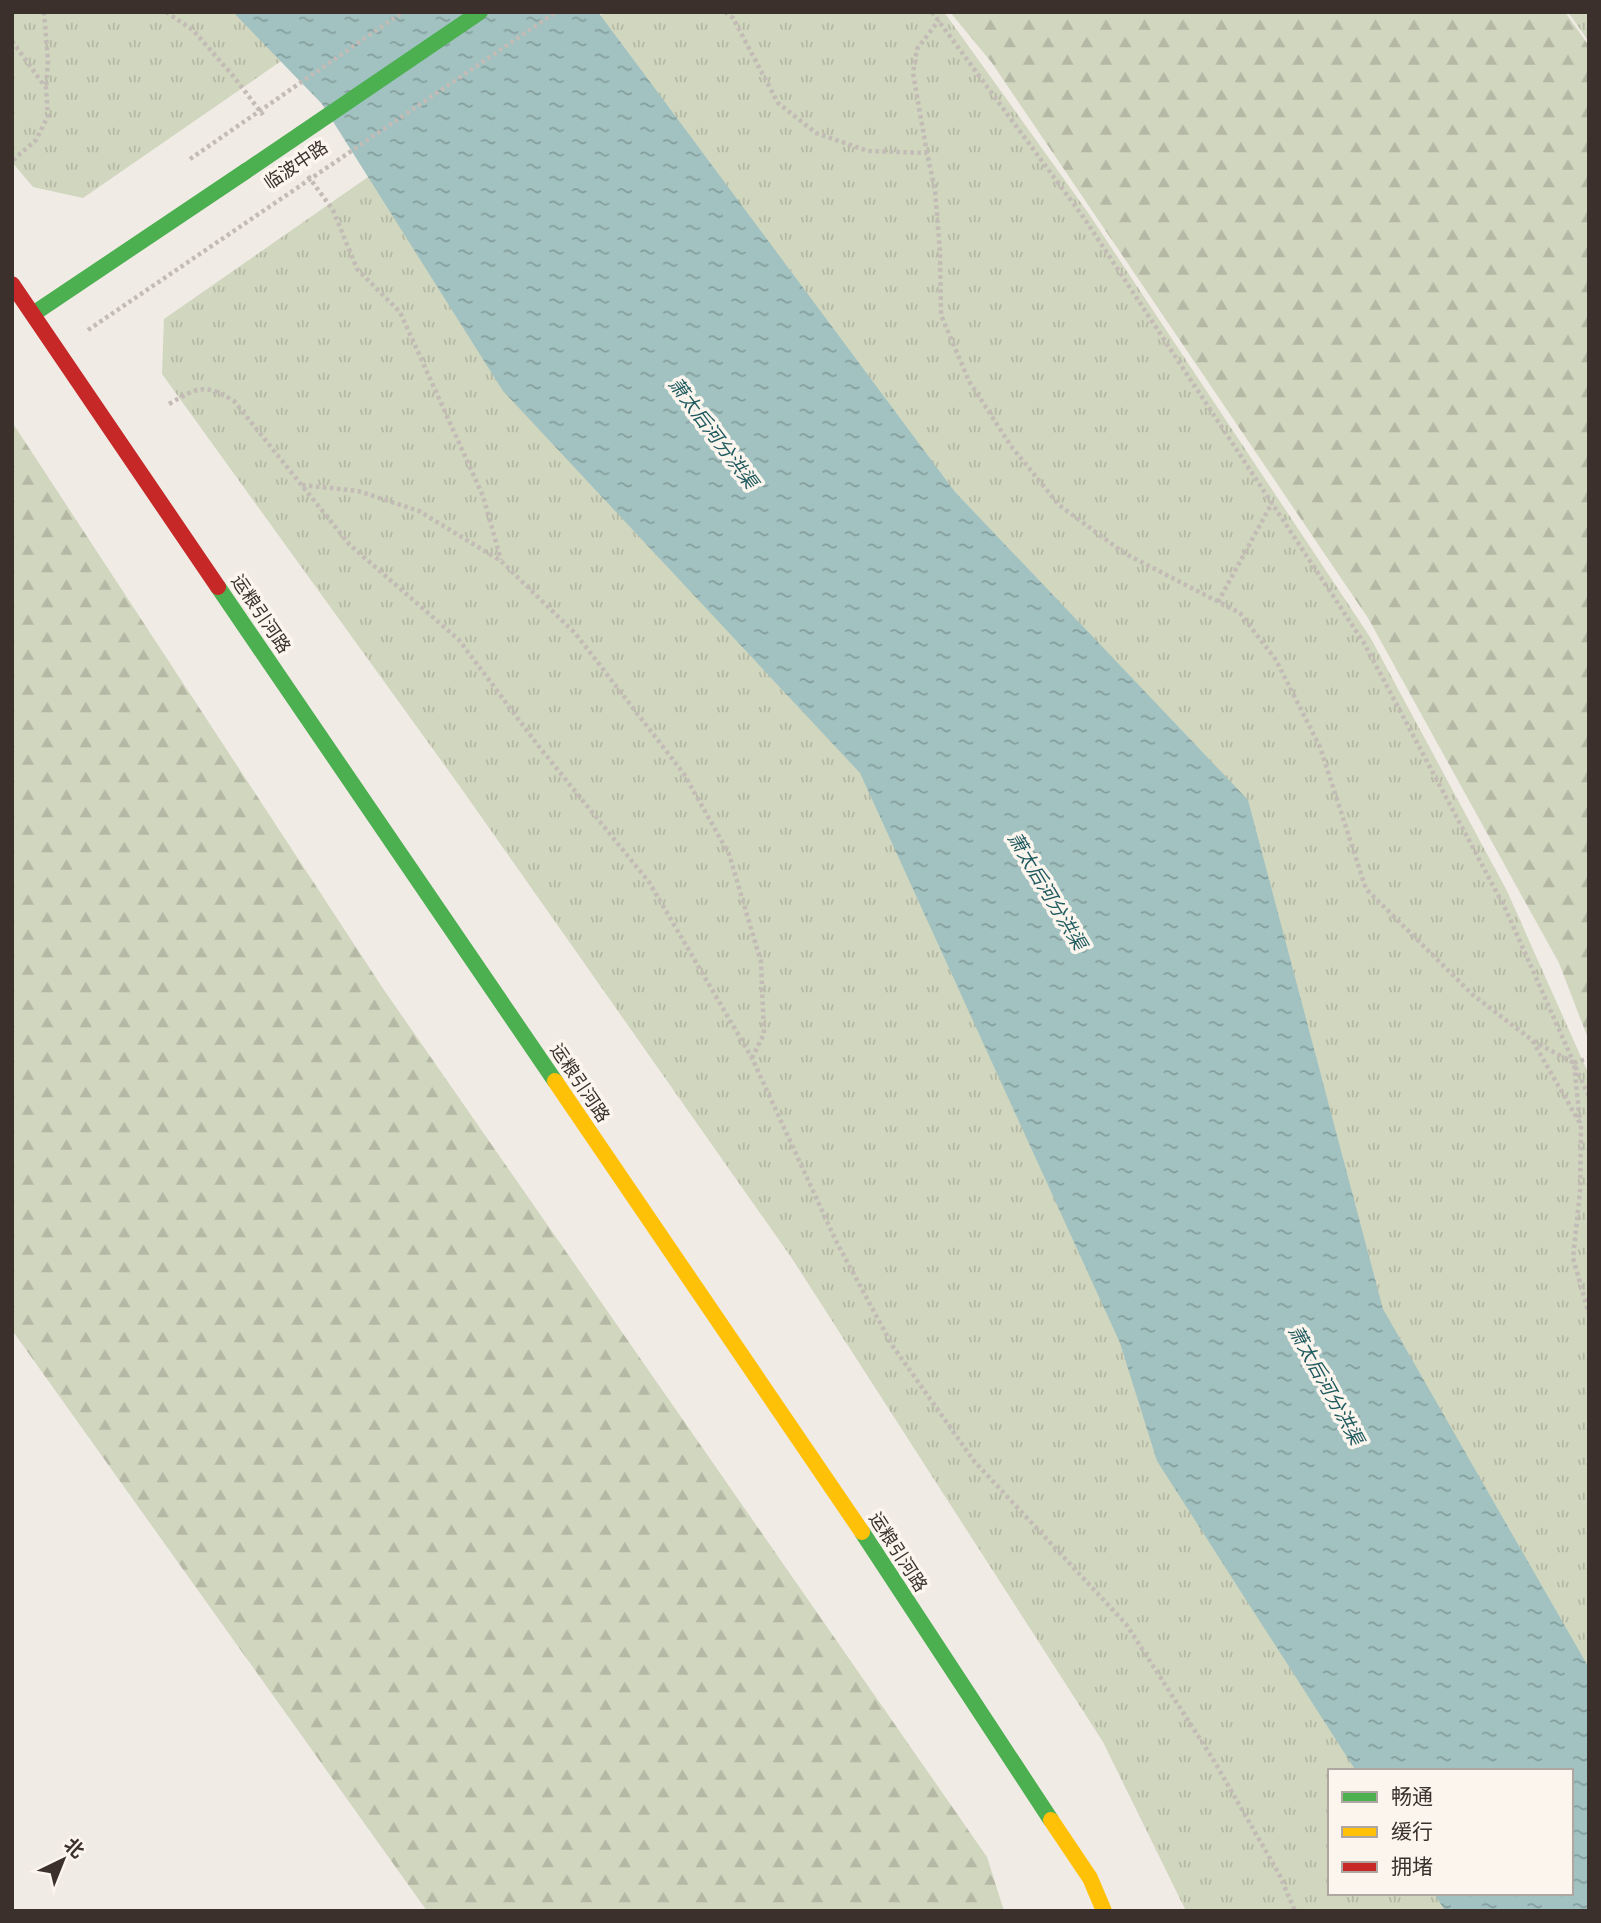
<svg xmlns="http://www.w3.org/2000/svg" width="1601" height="1923" viewBox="0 0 1601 1923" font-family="Figtree,'Noto Sans SC',sans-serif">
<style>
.forest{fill:url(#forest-firs)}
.park{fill:url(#park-tufts);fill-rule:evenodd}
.water{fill:url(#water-ripples)}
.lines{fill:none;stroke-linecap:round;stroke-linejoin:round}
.path{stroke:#c2bbb6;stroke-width:4.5;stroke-dasharray:3.5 3.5;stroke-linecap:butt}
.fast{stroke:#4caf50;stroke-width:16}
.slow{stroke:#ffc107;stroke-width:16}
.jam{stroke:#c62828;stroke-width:16}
.fast-bridge{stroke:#4caf50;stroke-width:16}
.labels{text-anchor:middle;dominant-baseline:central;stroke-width:7;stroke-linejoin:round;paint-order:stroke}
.street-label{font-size:18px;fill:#3b302b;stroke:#fbf5ee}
.water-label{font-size:19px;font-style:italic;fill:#1f5a5e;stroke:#fbf5ee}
</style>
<defs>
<pattern id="forest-firs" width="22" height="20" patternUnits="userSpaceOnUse" patternTransform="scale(1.75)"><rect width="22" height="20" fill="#d1d6bf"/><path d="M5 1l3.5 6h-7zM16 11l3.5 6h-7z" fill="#b4b8a4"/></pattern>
<pattern id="park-tufts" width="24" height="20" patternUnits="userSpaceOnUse" patternTransform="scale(1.75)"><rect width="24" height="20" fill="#d1d6bf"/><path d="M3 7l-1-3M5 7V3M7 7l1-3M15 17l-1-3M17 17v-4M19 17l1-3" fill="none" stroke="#b4b8a4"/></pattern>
<pattern id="water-ripples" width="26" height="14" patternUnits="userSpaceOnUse" patternTransform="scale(1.75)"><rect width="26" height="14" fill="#a1c2c1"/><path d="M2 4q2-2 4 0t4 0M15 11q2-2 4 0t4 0" fill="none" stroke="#849e9d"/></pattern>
</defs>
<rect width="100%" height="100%" fill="#f0ebe5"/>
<path class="forest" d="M 950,12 L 1565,12 L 1589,46 L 1589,1041 L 1559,963 L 1368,618 L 992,63 Z
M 12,422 L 384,990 L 987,1857 L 1004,1911 L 427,1911 L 12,1330 Z"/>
<path class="park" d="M 12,12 L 352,12 L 83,198 L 33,187 L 12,162 Z
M 605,12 L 944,12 L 1089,214 L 1370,637 L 1507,891 L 1589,1075 L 1589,1911 L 1186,1911 L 1103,1742 L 791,1257 L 461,788 L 162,374 L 164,319 ZM 1330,1771 L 1571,1771 L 1571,1893 L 1330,1893 Z
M 1568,12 L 1589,12 L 1589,42 Z"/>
<path class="water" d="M 233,12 L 598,12 L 955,492 L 1248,800 L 1383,1309 L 1589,1668 L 1589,1911 L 1445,1911 L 1434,1893 L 1571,1893 L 1571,1771 L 1356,1771 L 1157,1461 L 1120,1343 L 860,773 L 503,391 L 322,104 Z"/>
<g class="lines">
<path class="path" d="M 44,12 L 48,61 L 46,88
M 166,12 L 193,30 L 234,77 L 263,115
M 725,12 L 733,18 L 778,103 L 816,133 L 868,151 L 927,153 L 935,190 L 940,252 L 941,315 L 969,381 L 1011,446 L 1059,505 L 1124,553 L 1240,613 L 1276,660 L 1320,747 L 1366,889 L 1473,995 L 1532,1040 L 1581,1125 L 1580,1192 L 1573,1258 L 1589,1314
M 932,12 L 1084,218 L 1364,643 L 1506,910 L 1589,1097
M 12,41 L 46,88 L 48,116 L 36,140 L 12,161
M 927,153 L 913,73 L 917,49 L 939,20
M 190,159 L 403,12
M 308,176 L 333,210 L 357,269 L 400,312 L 483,496 L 501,560
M 88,330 L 556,12
M 169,404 C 198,387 204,383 234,401 L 349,544 L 459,640 L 540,748 L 649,882 L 752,1058 L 836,1241 L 892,1345 L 974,1461 L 1126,1624 L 1213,1759 L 1279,1874 L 1295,1911
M 302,485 L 358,491 L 419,511 L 501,561 L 575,633 L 684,774 L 729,854 L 761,962 L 764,1034 L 752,1058
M 1218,602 L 1272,503
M 1533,1041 L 1574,1063 L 1580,1123
M 1574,1063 L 1589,1058"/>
<path class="fast" d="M 33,314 L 246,171
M 218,587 L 555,1081
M 862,1532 L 1051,1820"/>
<path class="slow" d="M 555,1081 L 862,1532
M 1051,1820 L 1090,1878 L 1104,1911"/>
<path class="jam" d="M 12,284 L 218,587"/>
<path class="fast-bridge" d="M 246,171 L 480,12"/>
</g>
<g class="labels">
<g class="street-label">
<text transform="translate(296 165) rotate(-34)">临波中路</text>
<text transform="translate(261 614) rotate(56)">运粮引河路</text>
<text transform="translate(580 1083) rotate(56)">运粮引河路</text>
<text transform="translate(898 1552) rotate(57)">运粮引河路</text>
</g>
<g class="water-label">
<text transform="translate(713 433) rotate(53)">萧太后河分洪渠</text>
<text transform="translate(1047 891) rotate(59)">萧太后河分洪渠</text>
<text transform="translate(1326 1385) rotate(61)">萧太后河分洪渠</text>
</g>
</g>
<rect width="1601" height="1923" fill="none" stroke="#3b302b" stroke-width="28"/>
<rect x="1328" y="1769" width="245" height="126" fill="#fbf5ee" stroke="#aea6a0" stroke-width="2"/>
<rect x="1342" y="1792" width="35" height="10" fill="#4caf50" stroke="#aea6a0" stroke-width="2"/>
<text x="1391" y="1804" font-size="21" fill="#3b302b">畅通</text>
<rect x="1342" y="1827" width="35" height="10" fill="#ffc107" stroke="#aea6a0" stroke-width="2"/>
<text x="1391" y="1839" font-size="21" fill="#3b302b">缓行</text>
<rect x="1342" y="1862" width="35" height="10" fill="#c62828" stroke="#aea6a0" stroke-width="2"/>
<text x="1391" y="1874" font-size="21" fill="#3b302b">拥堵</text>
<g transform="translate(63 1860) rotate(43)" stroke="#fbf5ee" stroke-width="5" paint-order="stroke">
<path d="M0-5L12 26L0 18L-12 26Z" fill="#3b302b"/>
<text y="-10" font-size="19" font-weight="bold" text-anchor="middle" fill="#3b302b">北</text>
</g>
</svg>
